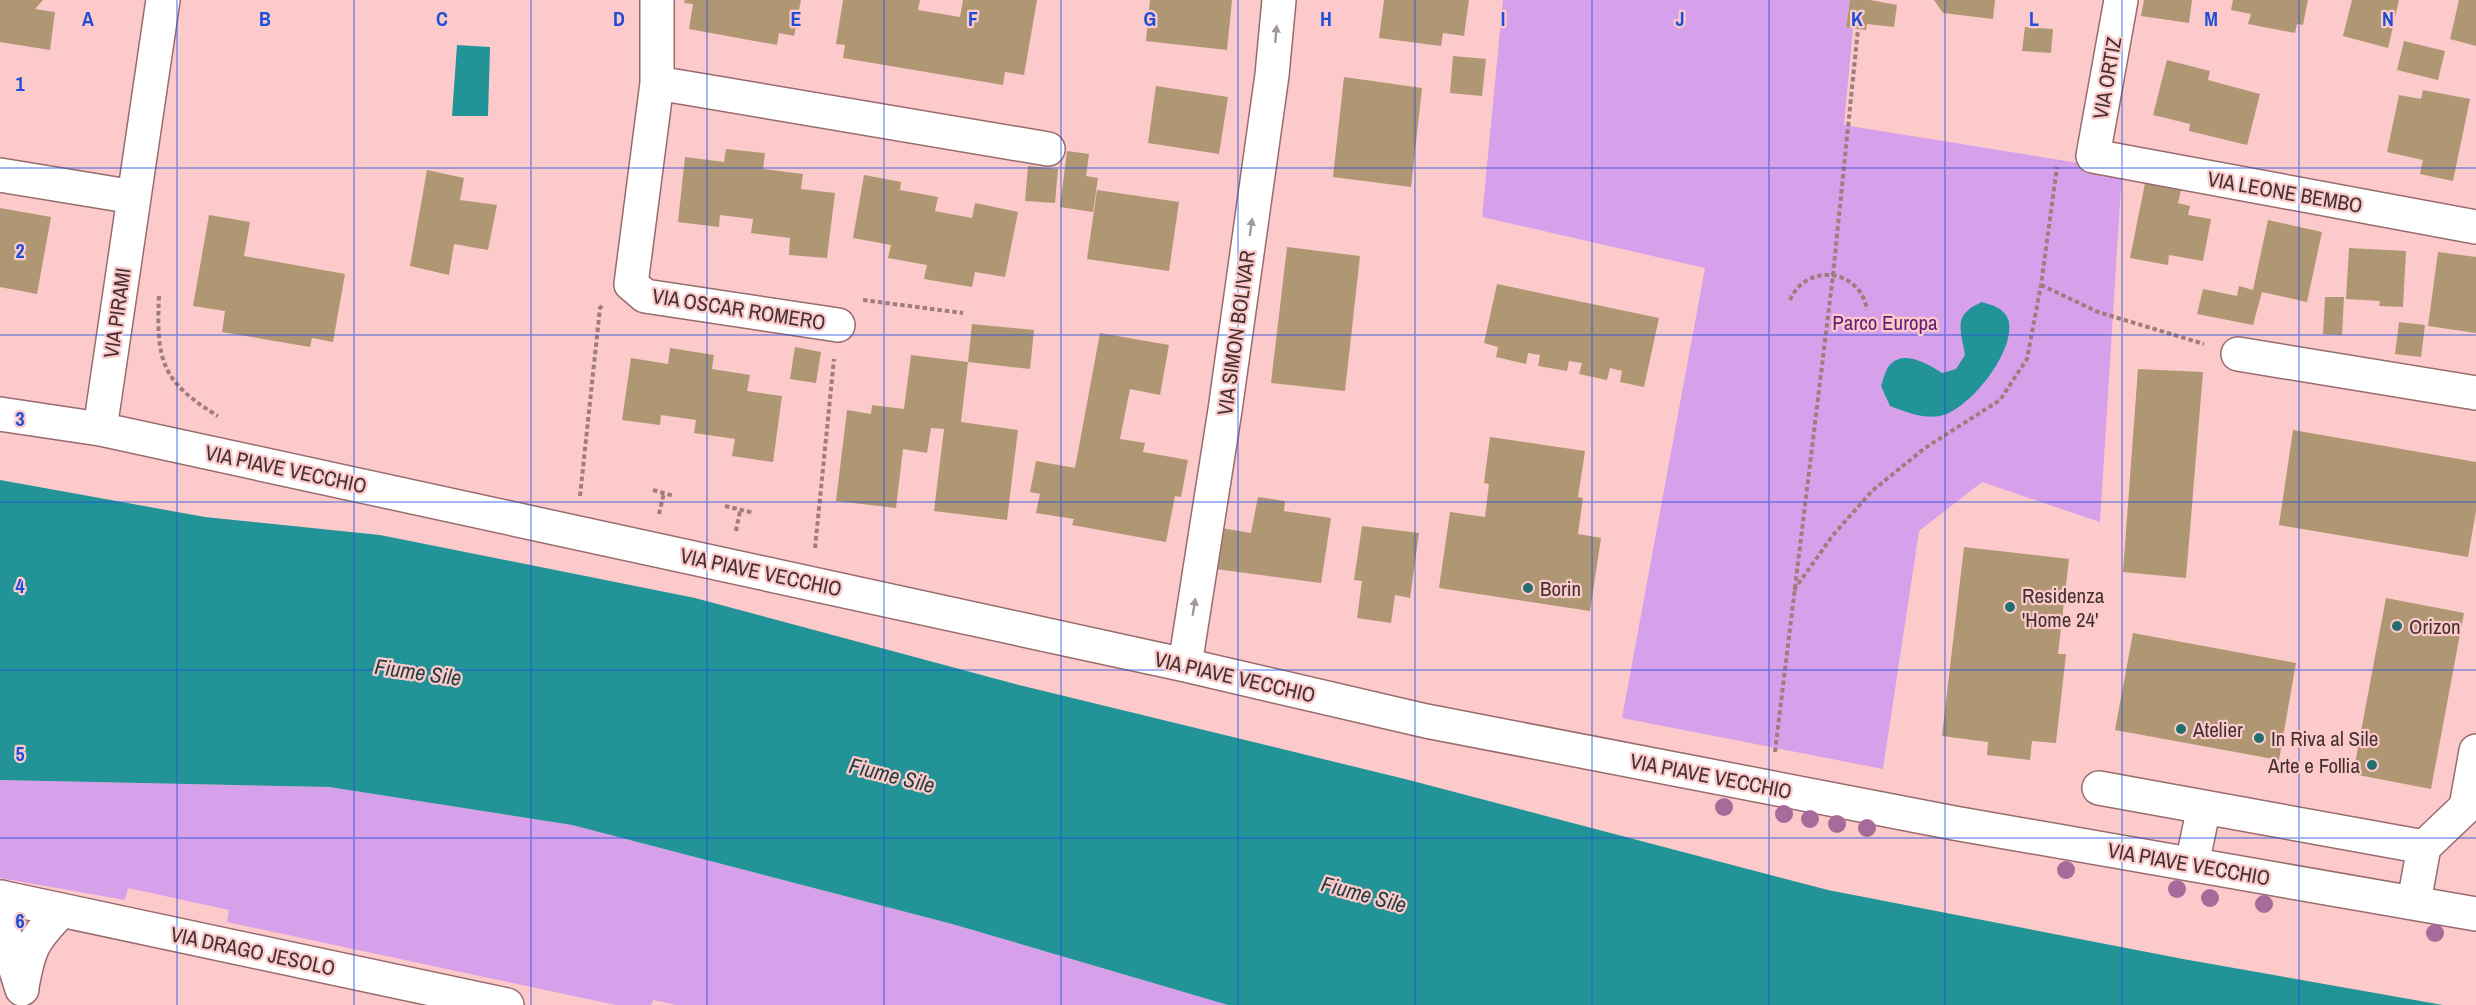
<svg xmlns="http://www.w3.org/2000/svg" width="2476" height="1005" viewBox="0 0 2476 1005" font-family="'Archivo Narrow',sans-serif">
<style>
.green{fill:#d7a0ea}
.water{fill:#229497}
.building{fill:#af9773}
.lines{fill:none;stroke-linecap:round;stroke-linejoin:round}
.minor-casing{stroke:#986b6c;stroke-width:36}
.path{stroke:#a07d7d;stroke-width:4;stroke-dasharray:4.5 3;stroke-linecap:butt}
.minor{stroke:#fff;stroke-width:33}
.tree{fill:#a76a9b}
.oneway{fill:#a29898}
.grid{fill:none;stroke:#1d4ed8;stroke-width:1.5;stroke-opacity:0.55}
.poi-dot{fill:#236e70;stroke:#fccaca;stroke-width:2}
.labels{text-anchor:middle;dominant-baseline:central;stroke-width:4.5;stroke-linejoin:round;paint-order:stroke}
.street-label{font-size:21px;fill:#453131;stroke:#fccaca}
.park-label{font-size:21px;fill:#621c75;stroke:#fccaca}
.poi-label{font-size:21px;fill:#453131;stroke:#fccaca;text-anchor:start}
.water-label{font-size:22px;font-style:italic;fill:#1f3f40;stroke:#fccaca}
.grid-label{font-size:20px;text-anchor:middle;font-weight:bold;fill:#1d4ed8;stroke:#fccaca;stroke-width:4.5;stroke-linejoin:round;paint-order:stroke}
</style>
<rect width="100%" height="100%" fill="#fccaca"/>
<path class="green" d="M 1503,0 L 1850,0 L 1846,27 L 1853,28 L 1844,125 L 2122,170 L 2100,522 L 1982,482 L 1919,531 L 1883,769 L 1622,718 L 1705,268 L 1482,217 Z
M 0,780 L 329,787 L 572,825 L 952,924 L 1228,1005 L 676,1005 L 653,1000 L 651,1005 L 616,1005 L 227,922 L 229,910 L 128,888 L 125,900 L 0,878 Z"/>
<path class="water" d="M 457,45 L 490,47 L 488,116 L 452,116 Z
M 1982,302 C 1992,305 2004,308 2008,319 C 2018,349 1969,411 1940,416 C 1923,419 1906,412 1890,406 L 1881,386 C 1883,380 1885,372 1888,367 C 1903,348 1927,364 1942,373 L 1956,369 L 1965,355 C 1961,329 1952,315 1982,302 Z
M 0,480 L 205,517 L 380,535 L 695,598 L 1019,685 L 1405,779 L 1828,890 L 2183,959 L 2443,1005 L 1228,1005 L 952,924 L 572,825 L 329,787 L 0,780 Z"/>
<path class="building" d="M 0,0 L 43,0 L 35,9 L 55,12 L 50,50 L 0,42 Z
M 685,0 L 801,0 L 794,36 L 779,33 L 777,45 L 689,29 L 693,4 L 684,3 Z
M 843,0 L 920,0 L 918,10 L 960,17 L 963,0 L 1037,0 L 1024,75 L 1005,72 L 1003,85 L 843,58 L 845,45 L 836,44 Z
M 1150,0 L 1232,0 L 1227,50 L 1146,41 Z
M 1384,0 L 1469,0 L 1464,36 L 1443,33 L 1441,46 L 1379,38 Z
M 1850,0 L 1870,0 L 1897,5 L 1894,27 L 1867,24 L 1866,30 L 1846,27 Z
M 1934,0 L 1995,0 L 1993,19 L 1943,13 Z
M 2144,0 L 2192,0 L 2189,23 L 2141,16 Z
M 2233,0 L 2308,0 L 2303,25 L 2297,24 L 2295,33 L 2248,24 L 2251,14 L 2231,10 Z
M 2352,0 L 2399,0 L 2388,48 L 2343,36 Z
M 2459,0 L 2476,0 L 2476,46 L 2450,39 Z
M 2025,27 L 2053,29 L 2051,53 L 2022,51 Z
M 2404,41 L 2445,51 L 2438,80 L 2397,70 Z
M 1453,56 L 1486,59 L 1482,96 L 1450,93 Z
M 2167,60 L 2210,71 L 2208,80 L 2260,94 L 2247,145 L 2189,131 L 2190,124 L 2153,115 Z
M 1344,77 L 1422,88 L 1411,187 L 1333,177 Z
M 1156,86 L 1228,97 L 1219,154 L 1148,143 Z
M 2423,90 L 2470,99 L 2453,181 L 2420,174 L 2423,160 L 2387,152 L 2399,95 L 2421,99 Z
M 726,149 L 765,153 L 763,169 L 803,174 L 801,189 L 835,193 L 827,258 L 789,255 L 790,238 L 751,233 L 753,219 L 720,215 L 719,227 L 678,222 L 685,157 L 724,162 Z
M 1067,151 L 1089,154 L 1086,176 L 1098,178 L 1093,212 L 1060,207 Z
M 1028,166 L 1058,169 L 1055,203 L 1025,201 Z
M 427,170 L 464,178 L 460,200 L 497,205 L 488,250 L 454,244 L 449,275 L 410,266 Z
M 864,175 L 901,182 L 900,190 L 938,197 L 935,211 L 972,218 L 975,203 L 1018,212 L 1005,277 L 975,272 L 972,287 L 924,279 L 927,265 L 888,258 L 891,245 L 853,238 Z
M 2145,183 L 2181,190 L 2178,203 L 2190,206 L 2188,215 L 2211,219 L 2203,261 L 2169,255 L 2168,265 L 2130,258 Z
M 1097,190 L 1179,202 L 1169,271 L 1087,259 Z
M 0,208 L 51,217 L 37,294 L 0,287 Z
M 209,215 L 250,222 L 244,256 L 345,274 L 333,342 L 312,338 L 310,347 L 222,332 L 225,311 L 193,306 Z
M 2268,220 L 2322,232 L 2307,302 L 2262,292 L 2253,325 L 2197,314 L 2203,289 L 2237,296 L 2239,286 L 2253,290 Z
M 1287,247 L 1360,256 L 1345,391 L 1271,383 Z
M 2349,248 L 2406,251 L 2403,307 L 2379,306 L 2380,301 L 2346,299 Z
M 2438,252 L 2476,257 L 2476,333 L 2428,326 Z
M 1497,284 L 1659,318 L 1644,387 L 1620,382 L 1622,371 L 1610,368 L 1607,380 L 1579,374 L 1582,363 L 1569,361 L 1567,371 L 1538,366 L 1540,355 L 1528,353 L 1526,364 L 1496,357 L 1498,347 L 1484,343 Z
M 2325,297 L 2344,297 L 2342,335 L 2323,334 Z
M 2399,322 L 2425,325 L 2421,357 L 2395,354 Z
M 972,324 L 1034,330 L 1030,369 L 968,362 Z
M 1100,333 L 1169,345 L 1160,395 L 1130,389 L 1120,439 L 1145,443 L 1143,452 L 1188,460 L 1181,497 L 1175,496 L 1166,542 L 1072,525 L 1074,519 L 1036,513 L 1040,494 L 1030,492 L 1036,461 L 1075,468 Z
M 795,347 L 821,352 L 816,383 L 790,379 Z
M 670,348 L 714,355 L 712,369 L 750,375 L 747,391 L 782,396 L 773,462 L 732,456 L 735,439 L 694,433 L 696,420 L 661,415 L 660,425 L 622,420 L 631,358 L 668,364 Z
M 911,355 L 968,362 L 961,422 L 1018,430 L 1007,520 L 934,511 L 944,429 L 931,428 L 927,453 L 903,449 L 896,508 L 836,501 L 847,410 L 871,414 L 872,405 L 904,409 Z
M 2138,369 L 2203,372 L 2186,578 L 2123,572 Z
M 2293,430 L 2476,462 L 2476,511 L 2468,557 L 2279,525 Z
M 1490,437 L 1585,451 L 1578,497 L 1583,498 L 1578,534 L 1601,538 L 1590,611 L 1439,588 L 1450,512 L 1485,517 L 1489,484 L 1484,483 Z
M 1258,497 L 1285,501 L 1284,511 L 1331,518 L 1321,583 L 1216,569 L 1221,528 L 1251,533 Z
M 1362,526 L 1419,533 L 1410,598 L 1395,595 L 1391,623 L 1357,618 L 1362,581 L 1354,580 Z
M 1964,547 L 2069,559 L 2058,654 L 2066,654 L 2056,743 L 2032,741 L 2030,760 L 1987,755 L 1988,742 L 1942,736 Z
M 2386,598 L 2464,613 L 2431,789 L 2353,774 Z
M 2133,633 L 2296,663 L 2279,760 L 2115,730 Z"/>
<g class="lines">
<defs>
<path id="minor" d="M 657,0 L 657,83 L 631,284 L 645,296 L 838,325
M 2121,0 L 2093,156 L 2476,227
M 657,83 L 1048,149
M 0,175 L 134,197
M 2238,354 L 2476,393
M 0,414 L 100,429 L 1185,665 L 1426,721 L 1954,823 L 2476,914
M 100,429 L 163,0
M 1185,665 L 1225,410 L 1272,75 L 1279,0
M 2099,788 L 2424,847
M 2192,864 L 2204,807
M 0,897 L 507,1005
M 1,897 L 1,923 L 22,989
M 2414,902 L 2424,847 L 2466,807 L 2476,751
M 22,987 C 29,947 33,940 61,911"/>
</defs>
<use href="#minor" class="minor-casing"/>
<path class="path" d="M 2041,285 L 2098,312 L 2204,344
M 159,296 C 156,359 161,382 218,416
M 863,300 L 963,313
M 1790,300 C 1806,262 1861,269 1867,310
M 653,490 L 674,496
M 580,496 L 600,308 L 603,305
M 725,506 L 754,513
M 659,514 L 664,493
M 736,531 L 740,511
M 815,548 L 834,359
M 1794,590 L 1833,535 L 1872,491 L 1925,448 L 2000,400 L 2027,359 L 2041,285 L 2057,167
M 1775,752 L 1833,275 L 1858,29"/>
<use href="#minor" class="minor"/>
</g>
<g class="tree">
<circle cx="1724" cy="807" r="9"/>
<circle cx="1784" cy="814" r="9"/>
<circle cx="1810" cy="819" r="9"/>
<circle cx="1837" cy="824" r="9"/>
<circle cx="1867" cy="828" r="9"/>
<circle cx="2066" cy="870" r="9"/>
<circle cx="2177" cy="889" r="9"/>
<circle cx="2210" cy="898" r="9"/>
<circle cx="2264" cy="904" r="9"/>
<circle cx="2435" cy="933" r="9"/>
</g>
<defs><path id="oneway-solid" d="M-6-.8H1V-3.2L6.5 0L1 3.2V.8H-6Z" transform="scale(1.5)"/></defs>
<g class="oneway">
<use href="#oneway-solid" transform="translate(1276 34) rotate(-85)"/>
<use href="#oneway-solid" transform="translate(1251 227) rotate(-82)"/>
<use href="#oneway-solid" transform="translate(1194 607) rotate(-81)"/>
</g>
<path class="grid" d="M 177,0 L 177,1005M 354,0 L 354,1005M 531,0 L 531,1005M 707,0 L 707,1005M 884,0 L 884,1005M 1061,0 L 1061,1005M 1238,0 L 1238,1005M 1415,0 L 1415,1005M 1592,0 L 1592,1005M 1769,0 L 1769,1005M 1945,0 L 1945,1005M 2122,0 L 2122,1005M 2299,0 L 2299,1005M 0,168 L 2476,168M 0,335 L 2476,335M 0,502 L 2476,502M 0,670 L 2476,670M 0,838 L 2476,838"/>
<g class="poi-dot">
<circle cx="1528" cy="588" r="6"/>
<circle cx="2010" cy="607" r="6"/>
<circle cx="2397" cy="626" r="6"/>
<circle cx="2181" cy="729" r="6"/>
<circle cx="2259" cy="738" r="6"/>
<circle cx="2372" cy="765" r="6"/>
</g>
<g class="labels">
<g class="street-label">
<text transform="translate(2107 78) rotate(-80)">VIA ORTIZ</text>
<text transform="translate(2285 192) rotate(10)">VIA LEONE BEMBO</text>
<text transform="translate(739 309) rotate(9)">VIA OSCAR ROMERO</text>
<text transform="translate(117 313) rotate(-82)">VIA PIRAMI</text>
<text transform="translate(1236 333) rotate(-82)">VIA SIMON BOLIVAR</text>
<text transform="translate(286 469) rotate(12)">VIA PIAVE VECCHIO</text>
<text transform="translate(761 572) rotate(12)">VIA PIAVE VECCHIO</text>
<text transform="translate(1235 677) rotate(13)">VIA PIAVE VECCHIO</text>
<text transform="translate(1711 776) rotate(11)">VIA PIAVE VECCHIO</text>
<text transform="translate(2189 864) rotate(10)">VIA PIAVE VECCHIO</text>
<text transform="translate(253 951) rotate(12)">VIA DRAGO JESOLO</text>
</g>
<g class="park-label">
<text x="1885" y="322">Parco Europa</text>
</g>
<g class="poi-label">
<text x="1540" y="588">Borin</text>
<text x="2022" y="595">Residenza<tspan x="2022" dy="24">'Home 24'</tspan></text>
<text x="2409" y="626">Orizon</text>
<text x="2193" y="729">Atelier</text>
<text x="2271" y="738">In Riva al Sile</text>
<text x="2360" y="765" text-anchor="end">Arte e Follia</text>
</g>
<g class="water-label">
<text transform="translate(418 672) rotate(8)">Fiume Sile</text>
<text transform="translate(892 775) rotate(14)">Fiume Sile</text>
<text transform="translate(1364 894) rotate(15)">Fiume Sile</text>
</g>
</g>
<g class="grid-label">
<text x="88" y="26">A</text>
<text x="265" y="26">B</text>
<text x="442" y="26">C</text>
<text x="619" y="26">D</text>
<text x="796" y="26">E</text>
<text x="973" y="26">F</text>
<text x="1150" y="26">G</text>
<text x="1326" y="26">H</text>
<text x="1503" y="26">I</text>
<text x="1680" y="26">J</text>
<text x="1857" y="26">K</text>
<text x="2034" y="26">L</text>
<text x="2211" y="26">M</text>
<text x="2388" y="26">N</text>
<text x="20" y="91">1</text>
<text x="20" y="258">2</text>
<text x="20" y="426">3</text>
<text x="20" y="593">4</text>
<text x="20" y="761">5</text>
<text x="20" y="928">6</text>
</g>
</svg>
